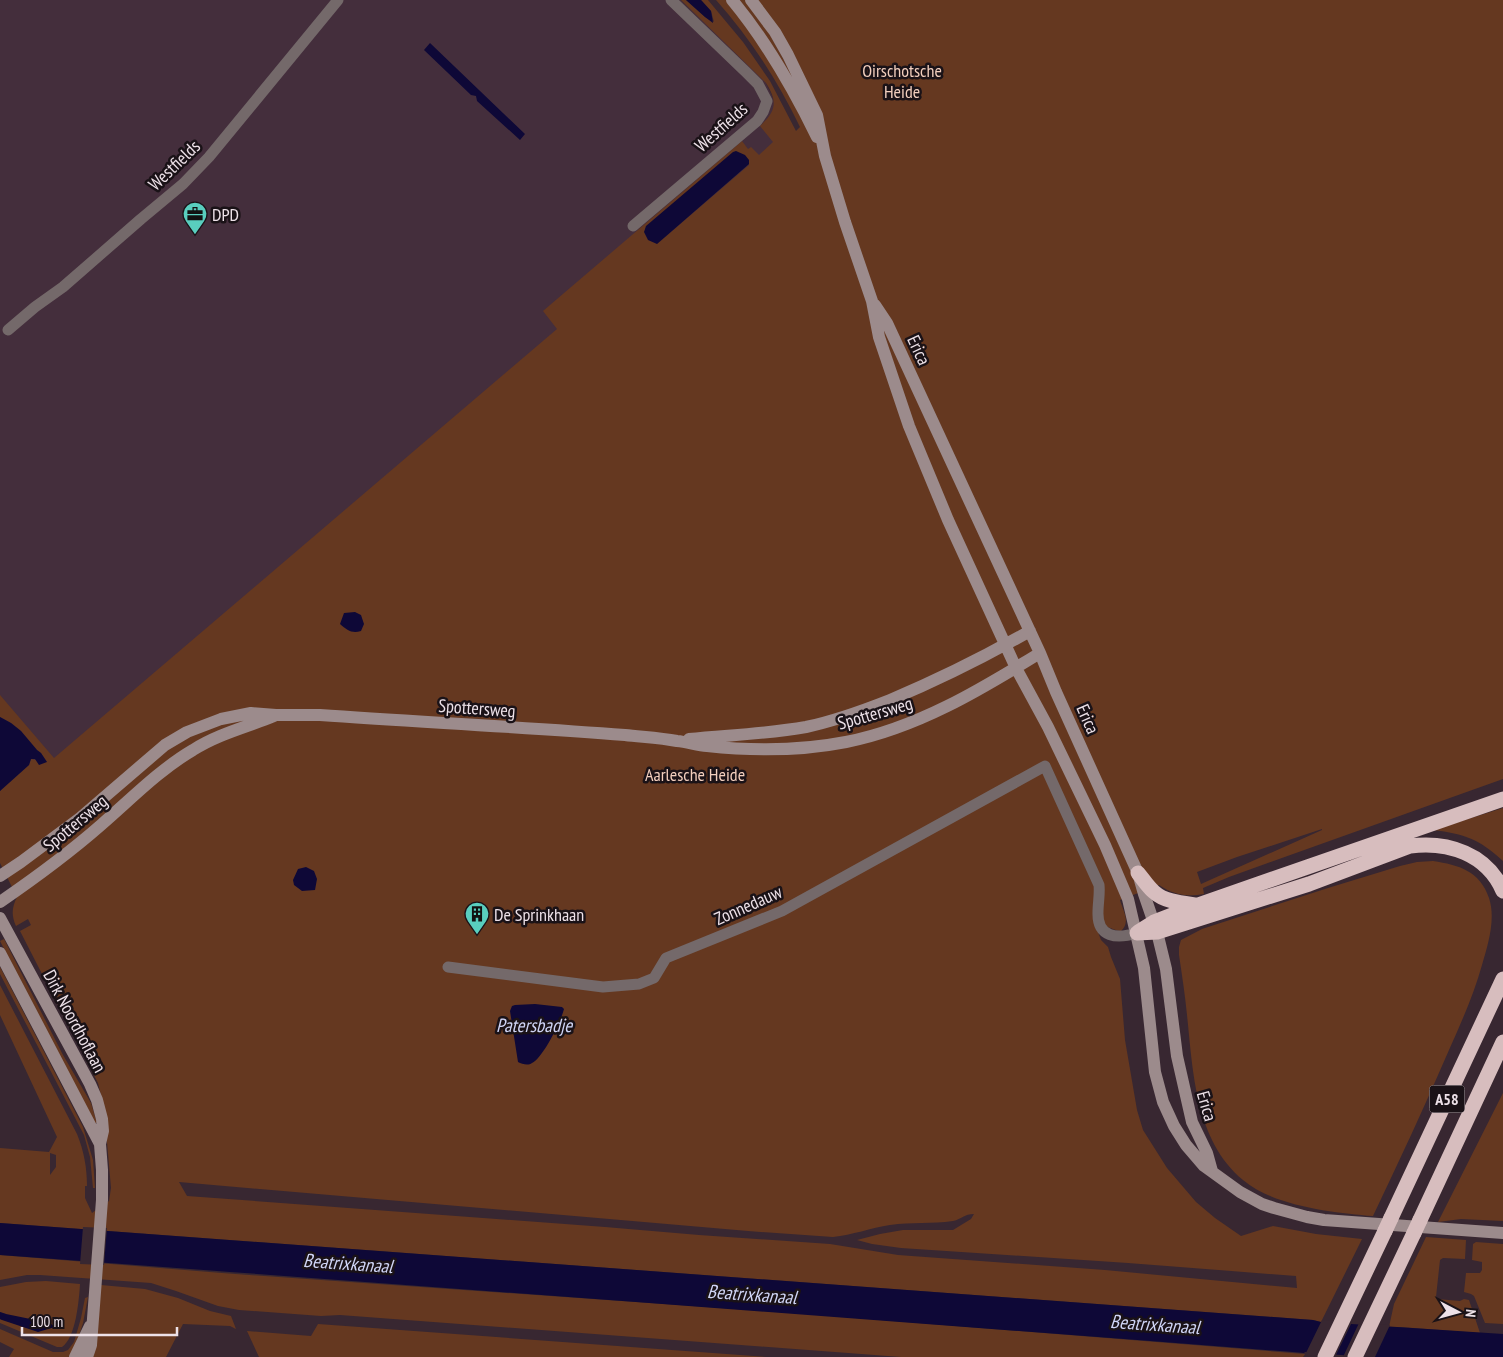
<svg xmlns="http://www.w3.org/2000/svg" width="1503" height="1357" viewBox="0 0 1503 1357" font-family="'PT Sans Narrow',sans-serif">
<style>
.built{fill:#442e3c}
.green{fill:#653820;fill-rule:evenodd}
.water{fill:#0e0837}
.pier{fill:#382731}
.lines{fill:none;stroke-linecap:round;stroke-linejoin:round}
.street{stroke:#74696a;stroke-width:11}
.secondary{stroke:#9c8b8c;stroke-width:12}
.highway{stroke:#d7bdbe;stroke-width:15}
.highway-bridge{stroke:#d7bdbe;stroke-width:15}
.labels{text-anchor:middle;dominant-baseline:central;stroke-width:5;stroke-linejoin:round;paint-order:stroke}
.shield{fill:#1a1217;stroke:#aea3a9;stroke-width:1}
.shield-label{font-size:16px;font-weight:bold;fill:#ede1e8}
.park-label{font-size:18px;fill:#f3cfbe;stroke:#1a1217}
.street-label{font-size:18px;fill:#ede1e8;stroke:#1a1217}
.poi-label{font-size:18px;fill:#ede1e8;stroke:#1a1217;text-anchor:start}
.water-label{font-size:19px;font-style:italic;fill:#cfd4f5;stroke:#1a1217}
</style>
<rect width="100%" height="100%" fill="#382731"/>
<path class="built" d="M 0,0 L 681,0 L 764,79 L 792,139 L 0,842 Z"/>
<path class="green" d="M 681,0 L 686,0 L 705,17 L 714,22 L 711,11 L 701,0 L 708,0 L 743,42 L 770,81 L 796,131 L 800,127 C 778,81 750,38 716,0 L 727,0 L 818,111 L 755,0 L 1503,0 L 1503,779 L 1229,877 L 1203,888 L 1204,894 C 1187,897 1174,895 1159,885 L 1120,900 C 1123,911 1131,922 1121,931 C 1111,930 1105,924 1095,924 L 1101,940 L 1108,947 L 1111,957 L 1120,979 L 1125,1040 L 1137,1110 L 1143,1130 L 1167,1168 L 1196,1202 L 1215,1218 L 1241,1236 L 1273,1226 L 1316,1234 L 1362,1239 L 1321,1322 L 1313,1320 L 0,1223 L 0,1148 L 49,1152 L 57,1137 L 0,1015 L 0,985 L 77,1134 C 84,1151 87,1168 87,1186 L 85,1186 L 85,1198 L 92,1213 L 109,1201 L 111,1188 L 104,1108 L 98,1083 L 20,931 L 31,925 L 28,919 L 16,926 C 11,915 12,907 17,897 L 0,863 L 0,791 L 29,765 L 31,759 L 47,762 L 41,753 L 37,750 L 21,731 L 11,723 L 0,717 L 0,695 L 54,758 L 557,329 L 543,311 L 742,141 L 748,149 L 751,147 L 759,155 L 773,142 L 760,126 C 776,111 778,102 766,83 ZM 749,160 L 749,165 L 657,244 ZM 1322,829 L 1322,830 L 1201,884 L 1197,872 L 1237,857 ZM 50,1153 L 56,1155 L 56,1167 L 50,1175 ZM 179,1182 L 748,1231 L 833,1237 C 852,1235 871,1228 890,1225 C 911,1222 932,1224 953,1221 C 962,1219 964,1214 974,1214 L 971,1219 L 953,1230 L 903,1230 L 880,1234 L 857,1240 L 872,1244 L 901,1248 L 1128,1263 L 1296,1276 L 1297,1288 L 1105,1270 L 898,1255 L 830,1244 L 699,1235 L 605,1227 L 187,1196 Z
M 736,0 L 747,0 L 760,16 L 810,108 Z
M 1503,808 L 1503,861 C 1479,839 1465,834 1433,830 Z
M 1433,861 C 1459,865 1480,871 1489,898 C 1496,919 1488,945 1482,965 C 1474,994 1461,1023 1449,1050 C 1425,1106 1399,1161 1373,1216 C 1335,1213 1273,1206 1243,1180 C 1195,1140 1193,1071 1187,1015 C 1185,995 1182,975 1179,955 L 1179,947 L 1181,940 L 1202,929 L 1328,888 L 1400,866 L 1417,862 Z
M 4,939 L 63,1055 L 91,1103 L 97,1123 L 93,1123 L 84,1103 L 0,941 Z
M 0,967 L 83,1127 L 93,1160 L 95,1188 L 93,1188 L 90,1157 L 84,1135 L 0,974 Z
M 1503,1093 L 1503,1221 L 1461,1219 L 1438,1222 Z
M 1426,1237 L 1466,1240 L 1465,1259 L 1443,1258 L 1440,1260 L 1436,1297 L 1437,1299 L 1460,1301 L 1464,1299 L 1469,1300 L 1480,1333 L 1400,1327 L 1389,1327 L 1394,1304 Z
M 1476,1242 L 1503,1244 L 1503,1324 L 1485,1323 L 1474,1296 L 1471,1294 L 1464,1292 L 1466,1273 L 1480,1273 L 1482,1270 L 1482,1262 L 1472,1260 L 1473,1244 Z
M 0,1255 L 222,1273 L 806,1314 L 1305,1354 L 1303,1357 L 901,1357 L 340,1315 L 321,1316 L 239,1310 L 218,1306 L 176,1291 L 151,1283 L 40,1275 L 27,1275 L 0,1280 Z
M 46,1281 L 80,1284 C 79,1300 76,1338 62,1347 L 57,1347 L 0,1323 L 0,1319 L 2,1320 L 6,1314 L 0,1312 L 0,1287 L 26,1282 Z
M 101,1285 L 145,1289 L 178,1298 L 210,1311 L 231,1316 L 236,1329 L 230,1326 L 183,1324 L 166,1357 L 90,1357 Z
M 88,1297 L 83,1323 L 72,1357 L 9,1357 L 14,1349 L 0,1342 L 0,1329 L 53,1352 L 63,1352 L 68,1350 L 74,1342 L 81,1318 L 85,1298 Z
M 318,1324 L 767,1357 L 259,1357 L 247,1331 L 311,1336 Z"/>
<path class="water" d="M 686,0 L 701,0 L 711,11 L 713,23 L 705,17 Z
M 430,43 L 525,134 L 520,140 L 477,101 L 476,96 L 471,95 L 424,50 Z
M 736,151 L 745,155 L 749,160 L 749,164 L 657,244 L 648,240 L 644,232 L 646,226 L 733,152 Z
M 355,612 L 361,615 L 364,624 L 361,631 C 352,634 347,630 340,624 L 344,613 Z
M 0,717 L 11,723 L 21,731 L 37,750 L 41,753 L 47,762 L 39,765 L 35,759 L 31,759 L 29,765 L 0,791 Z
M 306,867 L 314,871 L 317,879 L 315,890 L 302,891 L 294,885 L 293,880 L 298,869 Z
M 535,1004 L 562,1007 L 564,1009 C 561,1021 543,1058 532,1063 C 528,1066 522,1064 518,1062 L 510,1011 L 512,1006 L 515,1005 Z
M 0,1223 L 1313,1320 L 1321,1322 L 1503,1334 L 1503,1357 L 1365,1357 L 1305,1352 L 1304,1353 C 869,1319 435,1287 0,1255 Z
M 0,1312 L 6,1314 L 50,1323 L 55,1327 L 38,1332 L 2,1320 L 0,1319 Z"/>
<path class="pier" d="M 83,1227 L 107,1228 L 104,1265 L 80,1264 Z
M 1322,1320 L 1352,1322 L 1335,1357 L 1305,1355 Z
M 1359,1323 L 1390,1325 L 1375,1357 L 1343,1357 Z"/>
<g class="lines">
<path class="street" d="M 633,226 L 757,121 L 763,112 L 767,101 L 758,84 L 746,72 L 671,0
M 8,330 L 35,307 L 63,287 L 141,219 L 183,184 L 209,157 L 338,0
M 448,967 L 603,987 L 639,984 L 654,978 L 666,958 L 782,911 L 1045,766 L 1099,885 C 1100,894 1098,903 1098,912 C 1097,938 1117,939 1137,933"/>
<path class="secondary" d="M 732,0 C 767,42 793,88 817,137
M 751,0 L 775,32 L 788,55 L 817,115 L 825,156 L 845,222 L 872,301 L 879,337 L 909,426 L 948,520 L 1016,668 L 1048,727 L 1105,845 L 1128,899 L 1144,968 L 1155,1072 L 1163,1102 L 1174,1126 L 1186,1145 L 1204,1166 L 1240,1192 L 1262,1204 L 1274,1208 L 1307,1217 L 1324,1220 L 1503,1233
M 875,305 L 887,323 L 1040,653 L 1056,692 L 1138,873 L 1144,894 L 1157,932 L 1166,969 L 1177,1056 L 1192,1122 L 1207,1153 L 1212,1171
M 689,739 C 728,735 767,734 806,727 C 835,721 862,711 890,700 C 938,680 984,657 1030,631
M 0,876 L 21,862 L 80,818 L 165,745 L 187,732 L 221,719 L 251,713 L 276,715 L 320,715 C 421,722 523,727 625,735 C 642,737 660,738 677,741 C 687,742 697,745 707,746 C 753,751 800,751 846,742 C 917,728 980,690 1040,653
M 0,902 C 35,878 69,853 101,825 C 130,800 159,770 193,750 C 218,734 247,727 274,716
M 0,918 L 90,1084 L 97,1100 L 102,1119 L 103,1131 L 100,1144 L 102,1170 L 102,1200 L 91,1345 L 87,1357
M 0,953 L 100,1144
M 75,1357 L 90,1326"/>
<path class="highway" d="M 1138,873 C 1143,879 1148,887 1154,892 C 1165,902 1182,903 1197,905
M 1138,932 L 1154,922 L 1198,905 L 1503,799
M 1137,933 L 1157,932 L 1309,884 L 1410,846 C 1448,841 1487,854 1503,891
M 1391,1218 L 1503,979
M 1420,1220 L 1503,1042
M 1325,1357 L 1385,1231
M 1355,1357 L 1414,1233"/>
<path class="highway-bridge" d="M 1385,1231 L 1391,1218
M 1414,1233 L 1420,1220"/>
</g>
<defs>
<symbol id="office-pin" viewBox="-11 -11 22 30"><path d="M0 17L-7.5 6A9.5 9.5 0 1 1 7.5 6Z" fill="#59cebe" stroke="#1a1217"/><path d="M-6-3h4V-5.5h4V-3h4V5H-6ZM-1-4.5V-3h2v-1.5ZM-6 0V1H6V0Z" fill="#111"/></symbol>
<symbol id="building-pin" viewBox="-11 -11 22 30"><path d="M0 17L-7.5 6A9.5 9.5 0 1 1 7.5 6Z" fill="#59cebe" stroke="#1a1217"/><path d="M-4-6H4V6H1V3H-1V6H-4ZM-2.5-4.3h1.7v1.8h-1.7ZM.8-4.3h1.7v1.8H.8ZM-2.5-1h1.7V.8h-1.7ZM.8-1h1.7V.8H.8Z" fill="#111"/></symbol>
</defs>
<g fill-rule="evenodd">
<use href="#office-pin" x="181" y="200" width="28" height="38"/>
<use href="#building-pin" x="463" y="900" width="28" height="38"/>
</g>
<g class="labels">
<rect class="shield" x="1429.5" y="1085.5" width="35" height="27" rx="4"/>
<g class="shield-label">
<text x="1447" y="1099">A58</text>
</g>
<g class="park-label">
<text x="902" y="70">Oirschotsche<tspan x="902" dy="21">Heide</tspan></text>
<text x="695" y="774">Aarlesche Heide</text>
</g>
<g class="street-label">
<text transform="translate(721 127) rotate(-42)">Westfields</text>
<text transform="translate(174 165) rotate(-44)">Westfields</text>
<text transform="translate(919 350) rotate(65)">Erica</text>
<text transform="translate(477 708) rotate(4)">Spottersweg</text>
<text transform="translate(875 713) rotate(-16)">Spottersweg</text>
<text transform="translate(1088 719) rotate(66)">Erica</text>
<text transform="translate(75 823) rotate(-40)">Spottersweg</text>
<text transform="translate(748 905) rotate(-24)">Zonnedauw</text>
<text transform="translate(75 1021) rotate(62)">Dirk Noordhoflaan</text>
<text transform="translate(1207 1106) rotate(74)">Erica</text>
</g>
<g class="poi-label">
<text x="212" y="214">DPD</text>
<text x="494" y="914">De Sprinkhaan</text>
</g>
<g class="water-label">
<text x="534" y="1025">Patersbadje</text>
<text transform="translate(348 1263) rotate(4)">Beatrixkanaal</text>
<text transform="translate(752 1294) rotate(4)">Beatrixkanaal</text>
<text transform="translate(1155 1324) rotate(4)">Beatrixkanaal</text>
</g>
</g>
<g transform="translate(1458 1312) rotate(96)" stroke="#1a1217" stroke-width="4" paint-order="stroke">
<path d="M0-4L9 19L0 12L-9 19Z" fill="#ede1e8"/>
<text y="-8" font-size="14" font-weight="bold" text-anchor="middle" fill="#ede1e8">N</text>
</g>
<path d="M22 1327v8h155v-8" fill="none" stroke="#ede1e8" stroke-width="2.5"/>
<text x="30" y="1327" font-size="15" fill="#ede1e8" stroke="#1a1217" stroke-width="4" paint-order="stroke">100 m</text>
</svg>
